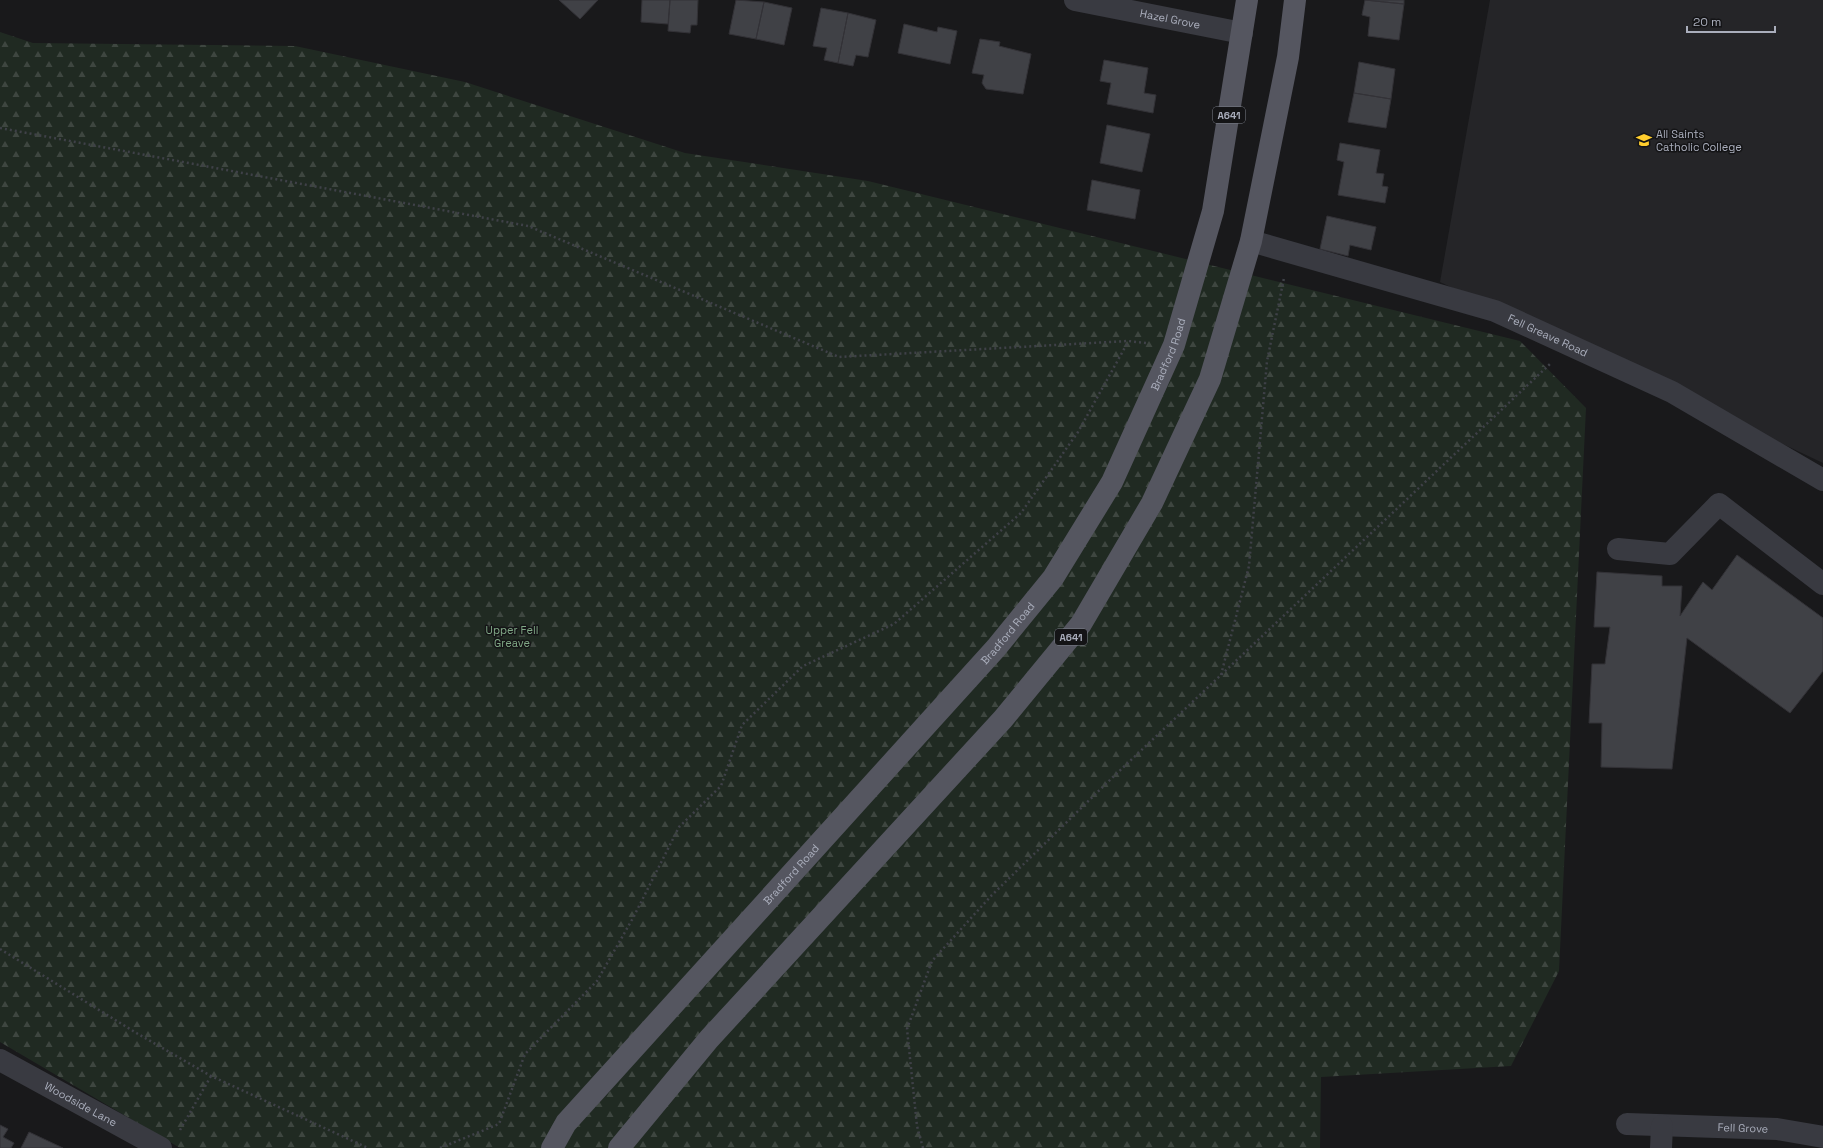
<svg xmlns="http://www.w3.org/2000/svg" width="1823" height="1148" viewBox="0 0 1823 1148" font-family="'Space Grotesk',sans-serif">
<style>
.built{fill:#252528}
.forest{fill:url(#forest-firs)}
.building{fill:#404146;stroke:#333237}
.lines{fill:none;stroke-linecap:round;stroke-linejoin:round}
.path{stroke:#3f4148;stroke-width:2.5;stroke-dasharray:2 3;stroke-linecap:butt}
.minor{stroke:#393a41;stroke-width:22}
.major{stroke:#555660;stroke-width:22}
.labels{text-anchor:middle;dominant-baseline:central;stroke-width:3;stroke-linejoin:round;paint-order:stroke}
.shield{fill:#141416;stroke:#7d808a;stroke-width:1}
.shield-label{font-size:10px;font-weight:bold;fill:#aaaebc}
.street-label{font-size:11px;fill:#aaaebc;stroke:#141416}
.poi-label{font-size:11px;fill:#aaaebc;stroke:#141416;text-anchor:start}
.park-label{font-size:11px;fill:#80a886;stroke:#141416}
</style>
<defs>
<pattern id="forest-firs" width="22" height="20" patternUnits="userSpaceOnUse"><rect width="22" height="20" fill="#202a22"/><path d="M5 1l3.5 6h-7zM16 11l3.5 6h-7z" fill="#3e4640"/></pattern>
</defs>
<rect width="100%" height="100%" fill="#19191b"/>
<path class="built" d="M 1490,0 L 1823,0 L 1823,463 L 1440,282 Z"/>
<path class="forest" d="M 0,32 L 33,43 L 295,46 L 465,82 L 685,153 L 868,181 L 1520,341 L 1586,408 L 1559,971 L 1511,1066 L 1321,1077 L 1320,1148 L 180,1148 L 0,1042 Z"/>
<path class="building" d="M 559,0 L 598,0 L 580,19 Z
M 642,0 L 670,0 L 668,24 L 641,22 Z
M 670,0 L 698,0 L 697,25 L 691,25 L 690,33 L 668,31 Z
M 736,0 L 764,2 L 756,39 L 729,34 Z
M 1365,0 L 1404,4 L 1399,40 L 1368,36 L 1370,17 L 1362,15 Z
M 1365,0 L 1404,0 L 1404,4 Z
M 764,2 L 792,8 L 784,45 L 756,39 Z
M 821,8 L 848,13 L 838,63 L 824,60 L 827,48 L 813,46 Z
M 848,13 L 876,20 L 868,57 L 856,55 L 853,66 L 838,63 Z
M 904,24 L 937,32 L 938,27 L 957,31 L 950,64 L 898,53 Z
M 980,39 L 1000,42 L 999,46 L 1031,54 L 1023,94 L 986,89 L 982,83 L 984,75 L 972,73 Z
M 1104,60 L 1148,68 L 1144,93 L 1156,95 L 1153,113 L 1107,104 L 1111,83 L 1100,81 Z
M 1359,62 L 1395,69 L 1391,99 L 1354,93 Z
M 1354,93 L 1391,99 L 1386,128 L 1348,122 Z
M 1107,125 L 1150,134 L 1142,172 L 1100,163 Z
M 1340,143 L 1380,150 L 1376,173 L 1384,174 L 1382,186 L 1388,187 L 1385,203 L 1338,195 L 1344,162 L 1337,160 Z
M 1092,180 L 1140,190 L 1135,219 L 1087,210 Z
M 1327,216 L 1376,227 L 1371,250 L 1350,245 L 1348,256 L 1320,249 Z
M 1737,555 L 1823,618 L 1823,671 L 1790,713 L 1687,638 L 1672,769 L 1601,767 L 1602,723 L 1589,723 L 1592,664 L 1605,664 L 1610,627 L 1594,627 L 1597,572 L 1662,576 L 1662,586 L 1682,586 L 1680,616 L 1703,582 L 1712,590 Z
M 0,1125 L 8,1129 L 3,1137 L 14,1143 L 11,1148 L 0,1148 Z
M 29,1132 L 63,1148 L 21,1148 Z"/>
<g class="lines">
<path class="path" d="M 0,128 L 528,226 L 839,357 L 1128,341 L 1146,343
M 1221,675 L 1249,566 L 1267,361 L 1284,278
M 0,949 L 138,1034 L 211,1076 L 368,1148
M 180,1130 L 211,1076
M 440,1148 L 499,1124 L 525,1054 L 597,981 L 633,918 L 679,827 L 721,786 L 742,725 L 803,666 L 894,624 L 1021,513 L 1078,432 L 1128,342
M 923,1148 L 917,1126 L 907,1029 L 932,961 L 991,896 L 1113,777 L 1550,364"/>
<g class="minor">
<path id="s1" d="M 1075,0 L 1242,33"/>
<path id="s2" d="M 1251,241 L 1495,311 L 1672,392 L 1823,480"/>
<path d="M 1618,549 L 1670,554 L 1719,504 L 1823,584"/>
<path id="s3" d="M 0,1060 L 161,1148"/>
<path id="s4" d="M 1627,1124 L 1777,1129 L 1823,1137"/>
<path d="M 1661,1148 L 1662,1126"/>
</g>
<g class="major">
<path id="s5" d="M 552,1148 L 566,1123 L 996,648 L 1053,578 L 1112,482 L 1174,345 L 1213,211 L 1247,0"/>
<path d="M 619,1148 L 709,1039 L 1003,719 L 1081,624 L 1152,503 L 1210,379 L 1251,241 L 1288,57 L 1295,0"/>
</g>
</g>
<defs>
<symbol id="school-bare" viewBox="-9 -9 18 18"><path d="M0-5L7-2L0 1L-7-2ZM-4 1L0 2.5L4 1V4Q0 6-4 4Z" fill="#ffcd2d" stroke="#141416" stroke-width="2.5" paint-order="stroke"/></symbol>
</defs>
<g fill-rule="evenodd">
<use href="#school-bare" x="1633" y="129" width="22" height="22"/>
</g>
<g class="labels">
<g class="shield">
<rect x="1213" y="107" width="32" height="16" rx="3"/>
<rect x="1055" y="629" width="32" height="16" rx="3"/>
</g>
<g class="shield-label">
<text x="1229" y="115">A641</text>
<text x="1071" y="637">A641</text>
</g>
<g class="street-label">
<text stroke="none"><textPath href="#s1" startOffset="97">Hazel Grove</textPath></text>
<text stroke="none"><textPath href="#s2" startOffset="312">Fell Greave Road</textPath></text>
<text stroke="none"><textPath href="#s5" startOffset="1012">Bradford Road</textPath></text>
<text stroke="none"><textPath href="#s5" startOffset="688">Bradford Road</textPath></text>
<text stroke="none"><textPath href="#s5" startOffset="364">Bradford Road</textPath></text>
<text stroke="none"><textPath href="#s3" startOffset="92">Woodside Lane</textPath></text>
<text stroke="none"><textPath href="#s4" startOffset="116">Fell Grove</textPath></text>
</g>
<g class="poi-label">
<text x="1656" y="134">All Saints<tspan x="1656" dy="13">Catholic College</tspan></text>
</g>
<g class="park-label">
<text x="512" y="630">Upper Fell<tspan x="512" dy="13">Greave</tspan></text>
</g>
</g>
<path d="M1687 26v6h88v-6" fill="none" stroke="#aaaebc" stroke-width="2"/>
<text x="1693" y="26" font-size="12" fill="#aaaebc" stroke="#141416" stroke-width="3" paint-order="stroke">20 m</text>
</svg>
